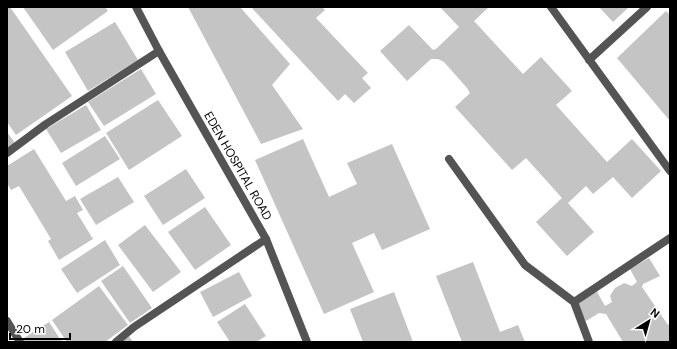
<svg xmlns="http://www.w3.org/2000/svg" width="677" height="349" viewBox="0 0 677 349" font-family="'DM Sans',sans-serif">
<style>
.building{fill:#c4c4c4}
.lines{fill:none;stroke-linecap:round;stroke-linejoin:round}
.service{stroke:#545454;stroke-width:8}
.minor{stroke:#545454;stroke-width:8}
.tertiary{stroke:#545454;stroke-width:8}
.labels{text-anchor:middle;dominant-baseline:central;stroke-width:3.5;stroke-linejoin:round;paint-order:stroke}
.street-label{font-size:12px;fill:#000;stroke:#fff}
</style>
<rect width="100%" height="100%" fill="#fff"/>
<path class="building" d="M 7,7 L 10,7 L 72,96 L 16,135 L 7,122 Z
M 23,7 L 105,7 L 108,11 L 53,50 Z
M 188,7 L 240,7 L 290,64 L 272,85 L 303,129 L 261,144 Z
M 251,7 L 322,7 L 325,10 L 316,18 L 368,73 L 362,78 L 371,88 L 354,103 L 345,94 L 338,101 Z
M 440,7 L 489,7 L 474,21 L 523,74 L 541,57 L 572,91 L 556,105 L 607,162 L 632,139 L 661,171 L 632,198 L 613,177 L 593,194 L 586,186 L 568,203 L 594,232 L 567,256 L 536,222 L 562,198 L 526,158 L 512,170 L 455,107 L 468,95 L 470,93 L 467,88 L 444,62 L 438,59 L 431,59 L 407,81 L 380,51 L 409,25 L 432,49 L 434,50 L 437,48 L 459,27 Z
M 599,7 L 629,7 L 613,22 Z
M 666,11 L 670,15 L 670,121 L 617,58 Z
M 115,22 L 138,60 L 88,91 L 65,52 Z
M 141,69 L 156,94 L 104,126 L 88,102 Z
M 158,100 L 182,136 L 129,170 L 106,133 Z
M 86,105 L 101,130 L 61,153 L 46,129 Z
M 7,132 L 15,143 L 7,149 Z
M 105,136 L 120,159 L 76,186 L 62,163 Z
M 303,139 L 329,197 L 357,184 L 347,163 L 392,144 L 430,229 L 382,250 L 374,233 L 352,243 L 374,292 L 324,314 L 255,160 Z
M 34,149 L 66,201 L 75,196 L 83,210 L 77,213 L 93,239 L 59,260 L 48,241 L 51,239 L 19,186 L 11,190 L 7,183 L 7,166 Z
M 186,169 L 205,198 L 163,225 L 144,196 Z
M 118,177 L 134,202 L 96,225 L 80,199 Z
M 205,207 L 231,245 L 195,270 L 168,232 Z
M 145,225 L 181,272 L 153,292 L 118,245 Z
M 105,240 L 120,265 L 77,293 L 61,269 Z
M 649,258 L 660,276 L 643,284 L 642,287 L 668,325 L 670,323 L 670,342 L 623,342 L 606,314 L 599,313 L 586,321 L 575,302 L 596,290 L 605,306 L 612,302 L 610,296 L 615,288 L 624,283 L 632,286 L 637,282 L 630,269 Z
M 473,262 L 500,332 L 518,325 L 525,342 L 462,342 L 436,276 Z
M 123,266 L 152,308 L 130,323 L 101,281 Z
M 239,272 L 252,296 L 213,317 L 200,292 Z
M 99,286 L 128,325 L 105,342 L 67,342 L 52,320 Z
M 394,292 L 413,342 L 363,342 L 350,309 Z
M 245,304 L 266,336 L 256,342 L 230,342 L 217,322 Z
M 49,322 L 62,342 L 22,342 L 21,340 Z
M 129,336 L 133,342 L 121,342 Z"/>
<g class="lines">
<path class="service" d="M 551,7 L 670,171
M 589,60 L 647,7
M 449,159 L 525,265 L 574,302 L 589,342
M 574,302 L 670,238"/>
<path class="minor" d="M 7,153 L 46,124 L 159,51
M 7,321 L 20,342
M 116,342 L 134,327 L 266,239"/>
<path class="tertiary" d="M 136,7 L 159,51 L 266,239 L 307,342"/>
</g>
<g class="labels">
<g class="street-label">
<text transform="translate(238 166) rotate(60)">EDEN HOSPITAL ROAD</text>
</g>
</g>
<rect width="677" height="349" fill="none" stroke="#000000" stroke-width="16"/>
<g transform="translate(649 321) rotate(37)" stroke="#ffffff" stroke-width="3" paint-order="stroke">
<path d="M0-3L7 15L0 10L-7 15Z" fill="#000000"/>
<text y="-6" font-size="11" font-weight="bold" text-anchor="middle" fill="#000000">N</text>
</g>
<path d="M10 333v6h60v-6" fill="none" stroke="#000000" stroke-width="2"/>
<text x="16" y="333" font-size="12" fill="#000000" stroke="#ffffff" stroke-width="3" paint-order="stroke">20 m</text>
</svg>
